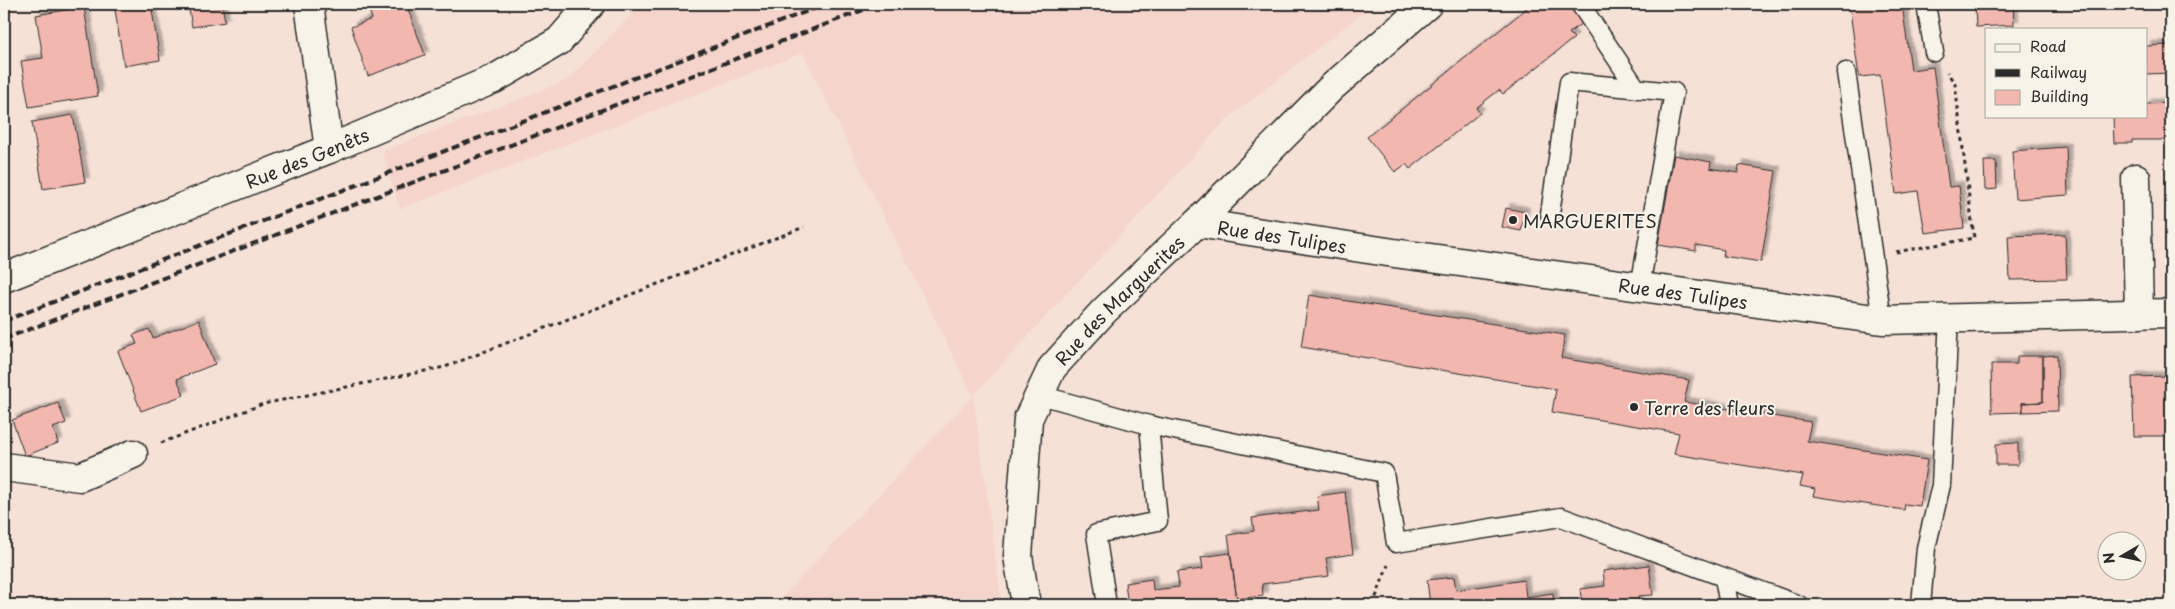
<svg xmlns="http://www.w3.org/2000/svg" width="2175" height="609" viewBox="0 0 2175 609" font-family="'Playpen Sans',sans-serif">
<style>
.built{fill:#f5d4cb}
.building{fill:#f2b7af;stroke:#2b2b2b;filter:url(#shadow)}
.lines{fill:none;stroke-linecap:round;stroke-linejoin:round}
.lane-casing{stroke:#2b2b2b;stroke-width:21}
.street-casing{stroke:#2b2b2b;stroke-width:31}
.path{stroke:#2b2b2b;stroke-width:3;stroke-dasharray:4 4;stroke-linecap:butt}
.lane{stroke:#f7f3e8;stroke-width:18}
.street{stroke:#f7f3e8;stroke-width:28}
.rail{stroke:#2b2b2b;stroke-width:4;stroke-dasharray:8 4;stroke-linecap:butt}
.poi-dot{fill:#2b2b2b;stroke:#f7f3e8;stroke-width:2}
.labels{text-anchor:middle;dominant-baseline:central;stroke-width:4;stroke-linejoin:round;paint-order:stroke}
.street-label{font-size:18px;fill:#2b2b2b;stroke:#f7f3e8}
.poi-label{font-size:18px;fill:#2b2b2b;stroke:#f7f3e8;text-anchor:start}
</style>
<defs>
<filter id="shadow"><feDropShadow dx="4.5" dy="-4.5" stdDeviation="1" flood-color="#0004"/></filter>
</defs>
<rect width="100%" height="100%" fill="#f6e1d7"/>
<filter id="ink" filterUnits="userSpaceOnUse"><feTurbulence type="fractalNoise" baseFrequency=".02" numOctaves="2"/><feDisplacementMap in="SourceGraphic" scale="10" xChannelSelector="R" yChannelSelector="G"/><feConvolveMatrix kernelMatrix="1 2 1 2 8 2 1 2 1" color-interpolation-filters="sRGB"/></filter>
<g filter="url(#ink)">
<path class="built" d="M 636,4 L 1374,4 L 1228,118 L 973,396 L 1002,605 L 775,605 L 973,396 L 803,53 L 400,209 L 382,151 L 566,81 L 632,14 Z"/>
<path class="building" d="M 114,4 L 151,4 L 160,60 L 124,66 Z
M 188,4 L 222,4 L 225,22 L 192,27 Z
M 367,4 L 406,4 L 425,55 L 368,76 L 351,27 L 372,19 Z
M 1532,4 L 1567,4 L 1582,23 L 1569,33 L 1574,38 L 1503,94 L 1499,90 L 1476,108 L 1480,113 L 1410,169 L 1406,164 L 1395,172 L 1367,137 Z
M 1849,4 L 1902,4 L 1911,70 L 1933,67 L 1949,187 L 1959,186 L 1964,228 L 1925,233 L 1918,191 L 1896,194 L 1880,75 L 1859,77 Z
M 1975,4 L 2013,4 L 2014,25 L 1976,27 Z
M 84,7 L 98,96 L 29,107 L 21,61 L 43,58 L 36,15 Z
M 2171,45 L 2171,73 L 2146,74 L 2146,46 Z
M 2171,103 L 2171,140 L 2132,140 L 2132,143 L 2114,143 L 2113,116 L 2146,116 L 2146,104 Z
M 73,115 L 85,182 L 43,189 L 32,122 Z
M 2066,147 L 2068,195 L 2015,199 L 2012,151 Z
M 1674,155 L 1711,162 L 1710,168 L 1738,173 L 1739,165 L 1776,171 L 1761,262 L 1723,256 L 1724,250 L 1696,245 L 1696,251 L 1658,245 Z
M 1984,161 L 1996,161 L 1997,189 L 1985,190 Z
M 1506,208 L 1525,212 L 1521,231 L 1502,227 Z
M 2065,234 L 2067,279 L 2010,280 L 2008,236 Z
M 1309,295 L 1565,335 L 1561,358 L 1689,380 L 1684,402 L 1811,422 L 1807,441 L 1927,460 L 1920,506 L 1905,504 L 1904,510 L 1813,496 L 1815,489 L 1800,486 L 1803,475 L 1674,454 L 1679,433 L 1552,412 L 1556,389 L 1301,347 Z
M 199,320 L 215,364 L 177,379 L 184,395 L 141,411 L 118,351 L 137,344 L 133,335 L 149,329 L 153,338 Z
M 2057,355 L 2058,411 L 2023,412 L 2022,403 L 2043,402 L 2043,356 Z
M 2017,356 L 2043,356 L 2043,402 L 2022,403 L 2023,412 L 1992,413 L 1991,364 L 2017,364 Z
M 2171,376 L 2171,436 L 2134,436 L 2132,377 Z
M 58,403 L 66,423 L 53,428 L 58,443 L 25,456 L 12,420 Z
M 2018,443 L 2018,465 L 1996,465 L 1996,444 Z
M 1345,492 L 1353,554 L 1326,558 L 1329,576 L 1262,584 L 1263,596 L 1237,599 L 1228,535 L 1254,531 L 1252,518 L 1319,510 L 1317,496 Z
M 1230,553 L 1237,599 L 1221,601 L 1222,605 L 1128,605 L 1125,583 L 1152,579 L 1153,590 L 1179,587 L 1177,572 L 1203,569 L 1201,557 Z
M 1649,565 L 1653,595 L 1638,596 L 1639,605 L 1575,605 L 1582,604 L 1580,589 L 1605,586 L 1603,571 Z
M 1454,577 L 1456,590 L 1524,580 L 1526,597 L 1553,593 L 1554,605 L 1430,605 L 1427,580 Z"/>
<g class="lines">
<defs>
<path id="lane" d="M 1580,4 L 1637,89
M 1926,4 L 1934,52
M 1846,72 L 1882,320
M 1550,214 L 1569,82 L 1674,92 L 1640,287
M 1040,395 L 1149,425 L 1158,521 L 1096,534 L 1107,605
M 1149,425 L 1384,473 L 1396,543 L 1561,517 L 1799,605
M 1724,578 L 1729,605
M 1921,605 L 1926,548 L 1941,485 L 1949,317"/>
<g id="street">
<path d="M 309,4 L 329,149"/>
<path d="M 2136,178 L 2139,314"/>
<path id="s1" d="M 1197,223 L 1394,253 L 1882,320 L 2171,313"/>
<path id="s2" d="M 4,278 L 329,149 L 494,79 L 559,41 L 591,4"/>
<path d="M 4,467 L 80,477 L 133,454"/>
<path id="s3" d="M 1026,605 L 1018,556 L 1028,419 L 1052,368 L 1104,311 L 1197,223 L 1332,87 L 1428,4"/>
</g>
</defs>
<use href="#lane" class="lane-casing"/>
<use href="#street" class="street-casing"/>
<path class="path" d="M 1896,252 L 1974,238 L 1955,84 L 1947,72
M 161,443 L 263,404 L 445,367 L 804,227
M 1373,605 L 1388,565"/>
<use href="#lane" class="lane"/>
<use href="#street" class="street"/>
<path class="rail" d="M 4,321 L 826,4
M 4,339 L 879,4"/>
</g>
</g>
<g class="poi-dot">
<circle cx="1513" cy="220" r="5"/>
<circle cx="1634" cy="407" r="5"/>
</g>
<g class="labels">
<g class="street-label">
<text stroke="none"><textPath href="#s2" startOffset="326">Rue des Genêts</textPath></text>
<text stroke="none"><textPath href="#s1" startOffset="86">Rue des Tulipes</textPath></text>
<text stroke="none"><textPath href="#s1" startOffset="491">Rue des Tulipes</textPath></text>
<text stroke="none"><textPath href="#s3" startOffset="339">Rue des Marguerites</textPath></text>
</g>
<g class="poi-label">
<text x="1523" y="220">MARGUERITES</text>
<text x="1644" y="407">Terre des fleurs</text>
</g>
</g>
<rect width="2175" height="609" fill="none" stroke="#f7f3e8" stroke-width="20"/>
<rect x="10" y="10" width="2155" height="589" fill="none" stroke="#2b2b2b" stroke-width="2" filter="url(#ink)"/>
<rect x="1985" y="28" width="162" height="90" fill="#f7f3e8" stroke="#a5a39c"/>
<rect x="1995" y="44" width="25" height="8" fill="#f7f3e8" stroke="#a5a39c"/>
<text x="2030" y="52" font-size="15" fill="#2b2b2b">Road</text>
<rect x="1995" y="69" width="25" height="8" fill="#2b2b2b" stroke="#a5a39c"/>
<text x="2030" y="78" font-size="15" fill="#2b2b2b">Railway</text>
<rect x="1995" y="90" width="25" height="15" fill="#f2b7af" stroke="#a5a39c"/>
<text x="2030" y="102" font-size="15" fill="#2b2b2b">Building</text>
<g transform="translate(2122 556) rotate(261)"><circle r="24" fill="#f7f3e8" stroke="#a5a39c"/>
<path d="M0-4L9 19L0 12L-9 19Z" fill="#2b2b2b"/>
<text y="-8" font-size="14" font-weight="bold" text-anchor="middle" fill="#2b2b2b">N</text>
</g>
</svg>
